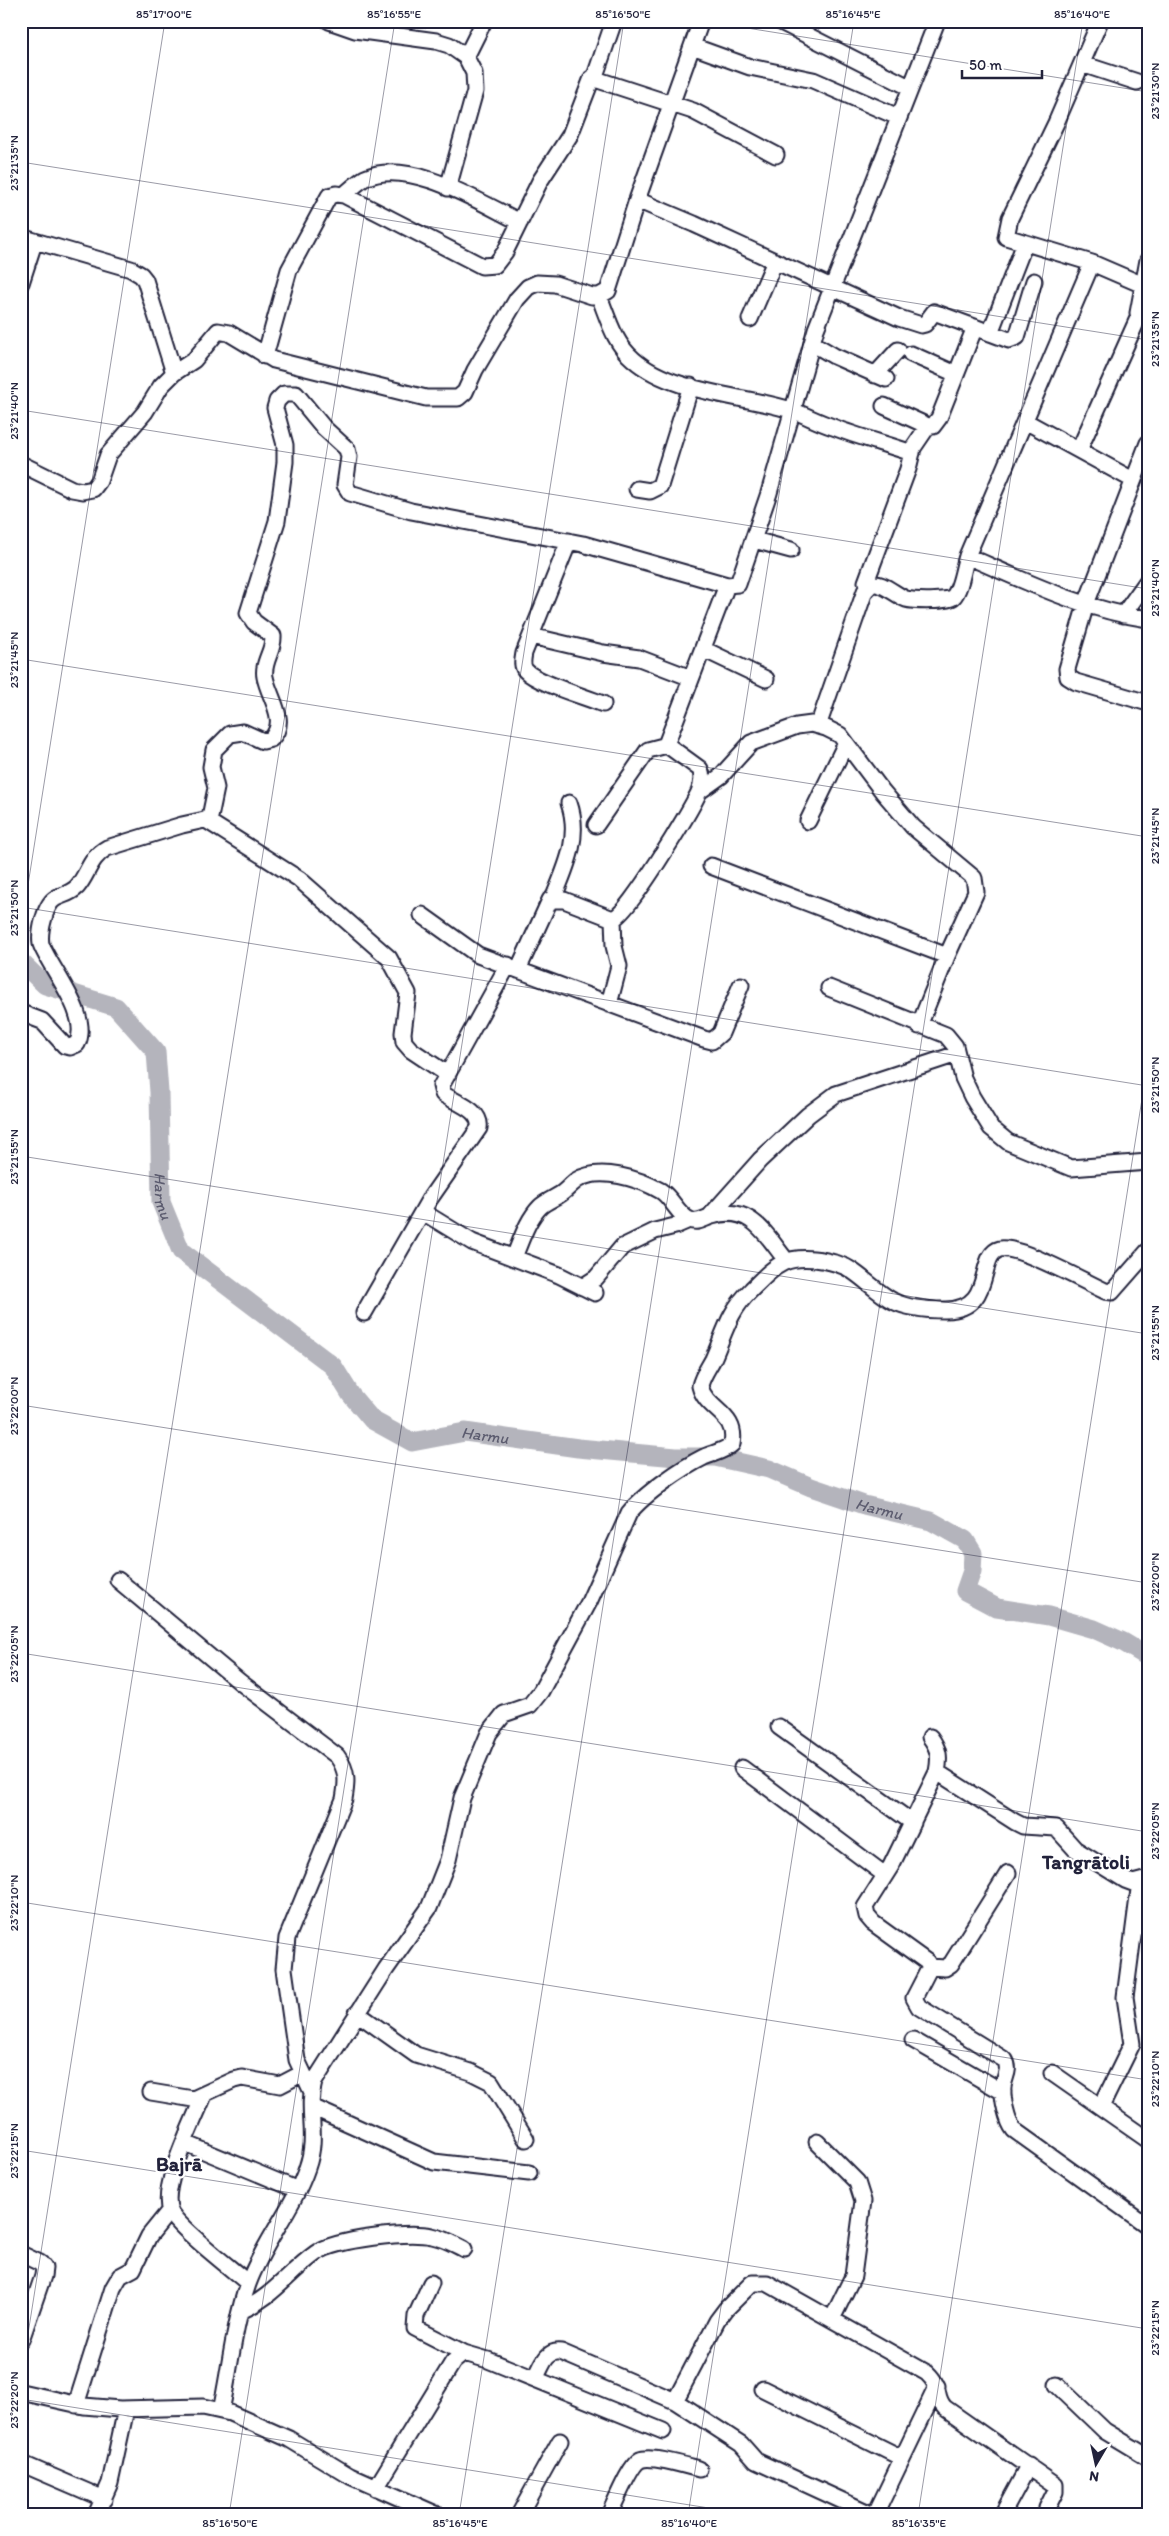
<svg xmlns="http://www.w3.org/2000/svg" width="1169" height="2536" viewBox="0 0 1169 2536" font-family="Itim,sans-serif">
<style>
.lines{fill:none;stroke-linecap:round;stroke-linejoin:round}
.river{stroke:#b4b4bc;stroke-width:19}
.minor-casing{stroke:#22223b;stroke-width:19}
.minor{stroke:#fff;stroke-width:15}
.ticks{fill:none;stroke:#22223b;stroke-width:1;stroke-opacity:0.45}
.labels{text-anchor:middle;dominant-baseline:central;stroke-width:4.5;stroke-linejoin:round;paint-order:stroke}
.water-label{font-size:16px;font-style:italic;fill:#5c5c6f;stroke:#fff}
.district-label{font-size:20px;font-weight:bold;fill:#22223b;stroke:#fff}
.neatline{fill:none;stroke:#22223b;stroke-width:2}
.ticks-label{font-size:12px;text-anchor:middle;fill:#22223b}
</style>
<rect width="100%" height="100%" fill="#fff"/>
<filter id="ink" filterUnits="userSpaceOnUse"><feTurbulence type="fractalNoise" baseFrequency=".02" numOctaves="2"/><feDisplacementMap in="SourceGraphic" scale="10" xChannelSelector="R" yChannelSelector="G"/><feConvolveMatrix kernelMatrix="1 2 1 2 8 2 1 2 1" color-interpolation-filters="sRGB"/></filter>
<g filter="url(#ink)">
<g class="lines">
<path class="river" id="s1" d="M 21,962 L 45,985 L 116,1007 L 156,1052 L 159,1092 L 161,1202 L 181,1251 L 333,1366 L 351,1395 L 372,1420 L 412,1442 L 465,1432 L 578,1448 L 676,1457 L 715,1457 L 769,1469 L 811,1487 L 864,1505 L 931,1521 L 965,1540 L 973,1553 L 972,1571 L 965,1591 L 997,1608 L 1049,1616 L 1094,1629 L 1123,1642 L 1148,1657"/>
<defs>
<path id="minor" d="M 329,21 L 355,30 L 436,41 L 449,45 L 466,57 L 474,73 L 475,91 L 448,188
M 701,21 L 637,200 L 694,224 L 899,318 L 921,325 L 925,324 L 934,312 L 1009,340 L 1017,337 L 1034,281
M 779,21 L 909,87
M 692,46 L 750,67 L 813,80 L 898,117
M 466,57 L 484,21
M 1082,64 L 1137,82
M 594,79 L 614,21
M 344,195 C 350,190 358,182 365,178 C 409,157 481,203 520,222
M 21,237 L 131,269 L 141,275 L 145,280 L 174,373
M 21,238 L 32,249 L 21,283
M 1092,263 L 1006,237 L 1010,218 L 1056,123 L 1100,21
M 599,296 C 608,318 614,343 633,359 C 672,394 746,395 794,411 C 807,416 820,423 833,427 C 859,437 886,444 912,453
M 750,319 L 775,261
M 1147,319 L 1140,317 L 1138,313 L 1148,260
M 990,333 L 1025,243
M 812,343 L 834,356 L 886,379
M 911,354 L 956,374
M 265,356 L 289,270 L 329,196 L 336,194 L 344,195 L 482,266 L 495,265 L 505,252 L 540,181 L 570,135 L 592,78 L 693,111 L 776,155
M 875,375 L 898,350
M 884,406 L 928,426 L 933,426 L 939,418 L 975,327
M 1025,421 L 1133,480
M 1148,443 L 1086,604 L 1067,669 L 1068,677 L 1076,682 L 1148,703
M 1079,450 L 1139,316
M 21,464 L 72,489 L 83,491 L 93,489 L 99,481 L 108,455 L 145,412 L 161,386 L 174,373 L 194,360 L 218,331 L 229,333 L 274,360 L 426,398 L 458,398 L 465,392 L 475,370 L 517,299 L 528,287 L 537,283 L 555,284 L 592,296 L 599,296 L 608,291 L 637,200
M 637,489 L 650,491 L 660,486 L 691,386
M 754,540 L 791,550
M 569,541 L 524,653 C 523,659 521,666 526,671 C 537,683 586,697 603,704
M 967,556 C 1025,581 1084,610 1148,619
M 866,582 L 908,469 L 913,448 L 928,426
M 1123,615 L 1148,580
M 531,636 L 603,653 L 639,658 L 691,678
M 703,649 L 766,679
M 818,726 L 865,591 L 871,585 C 881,580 895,595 906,599 C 913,601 948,602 953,597 C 961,589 963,568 967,556 L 1092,263 L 1143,285
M 700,791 L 721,776 L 751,743 L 797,726 L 812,724 L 826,728 L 840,735 L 846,743 L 883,792 L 913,827 L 974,878 L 976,892 L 947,956 L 919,1026
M 808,821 L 846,743
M 596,825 L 648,750 L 667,745
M 711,866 L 947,956
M 553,899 C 566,867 581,837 569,803
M 422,915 L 478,955 L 704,1039 L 712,1041 L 721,1033 L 741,985
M 518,970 L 550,900 L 564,900 L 613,919 C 627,916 691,810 699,792 C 702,785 703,775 700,769 L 667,745 L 667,742 L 727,585
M 829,988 L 946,1035 L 955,1046 L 963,1078 L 972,1097 L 991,1128 L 1008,1142 L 1071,1168 L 1148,1162
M 609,1004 L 619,966 L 614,946 L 613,919
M 21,1013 L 42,1021 L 65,1046 L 70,1047 L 77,1044 C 92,1016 50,969 41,944 C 39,932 45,904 56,898 C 64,894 70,894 77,887 C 89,873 89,858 107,848 L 182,825 L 209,819
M 447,1074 L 411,1050 L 404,1042 L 403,1033 L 408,993 L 389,958 L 299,879 L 209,822 L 216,788 L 211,767 L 214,750 L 230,734 L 243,732 L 263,741 L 271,739 C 289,721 269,698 265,677 C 262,662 274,651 273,636 L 254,622 L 248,613 L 277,521 L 285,462 L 285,445 L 275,408 L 277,401 L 284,394 L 296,394 L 324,428 L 347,449 L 349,457 L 345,485 L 350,493 L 411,511 L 583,544 L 727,585 L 738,584 L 769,493 L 816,329 L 937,21
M 423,1212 L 472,1242 L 559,1275 L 595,1293
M 710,1216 L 760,1160 L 808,1115 L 836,1094 L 957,1054
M 514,1257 C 521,1241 527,1220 540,1207 C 545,1202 553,1199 559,1195 C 566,1191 571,1184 577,1180 C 600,1166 640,1179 661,1191 C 672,1198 678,1215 690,1220 C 698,1224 704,1218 712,1216 C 751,1204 765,1234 786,1260
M 582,1287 L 596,1278 L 622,1247 L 655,1231 L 675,1226 L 689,1220
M 364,1313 L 429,1200 L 479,1128 C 482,1110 456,1103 443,1094 L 441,1086 L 508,965
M 118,1580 L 240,1682 L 337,1756 C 348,1771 347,1782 344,1799 L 287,1938 L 284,1969 L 297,2060 L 312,2092
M 779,1727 L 913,1823
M 930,1737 C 939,1749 940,1757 937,1772 L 891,1866 L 865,1907 L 867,1916 L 873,1923 L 927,1962 L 930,1967 L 914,1998 L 919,2007 L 1005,2060 C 1011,2070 1004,2077 1003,2087 C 1002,2098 1007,2121 1014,2130 L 1148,2226
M 742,1768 L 885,1875
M 937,1772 L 1015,1822 L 1023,1826 L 1056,1828 L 1075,1849 L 1125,1880 L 1133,1883 L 1148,1879
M 1136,1913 L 1148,1931
M 930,1967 L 945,1968 L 951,1964 L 1008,1873
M 357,2013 L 416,2055 L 471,2072 L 491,2082 L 526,2139
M 913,2040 L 1003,2092
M 1052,2073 L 1148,2140
M 151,2092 L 193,2099 L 234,2080 L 242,2078 L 280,2085 L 301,2074
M 204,2095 C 194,2121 160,2186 170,2211 C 177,2227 232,2269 248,2283
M 312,2107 L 434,2162 L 529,2173
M 1101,2107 L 1132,2044 L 1125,1997 L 1140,1882
M 817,2142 L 857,2182 L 863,2201 L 853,2276 L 832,2319
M 185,2143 L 298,2190
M 21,2254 L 40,2263 L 44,2268 L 43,2276 L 21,2340
M 431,2283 L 416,2316 L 415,2328 L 464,2353
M 241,2311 C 273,2297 288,2273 316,2253 C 336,2239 408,2231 432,2236 C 444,2238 454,2244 464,2249
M 535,2379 C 542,2367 545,2350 561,2352 L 675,2401 L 741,2444 L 756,2461 L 873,2515
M 1057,2385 L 1105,2431 L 1148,2457
M 763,2389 L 902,2458
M 21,2392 L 84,2406 L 120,2409 L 203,2407 L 230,2413 L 289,2439 L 350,2476 L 438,2515
M 675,2401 L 717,2321 L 726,2309 L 752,2283 L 767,2283 L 927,2373 C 943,2388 933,2396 945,2408 L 1055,2485 L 1055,2492 L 1047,2508 L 1049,2515
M 76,2405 L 113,2288 L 120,2276 L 133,2269 L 149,2236 L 170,2210
M 221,2411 C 230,2369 234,2324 248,2284 C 263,2243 293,2209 307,2168 C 319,2135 306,2111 314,2082 L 386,1969 L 429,1908 L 448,1860 L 462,1798 L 489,1733 L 504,1714 L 530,1705 L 541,1691 L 589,1602 L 629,1513 C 644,1494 682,1468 704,1457 C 713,1453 725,1451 732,1444 C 738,1413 706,1411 700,1386 C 702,1376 709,1367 713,1359 C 725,1332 729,1311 751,1290 C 776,1265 785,1254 822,1260 C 832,1262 842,1264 851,1270 C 865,1279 878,1293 893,1301 C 909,1309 928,1310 945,1310 C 996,1310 976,1255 1000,1249 C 1019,1245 1085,1282 1105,1291 L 1112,1292 L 1148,1251
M 25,2465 L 104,2499
M 376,2488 L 453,2362 L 464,2353 L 488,2360 L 663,2431
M 96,2515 L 110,2483 L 126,2409
M 519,2515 L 560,2441
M 609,2515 C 615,2503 630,2465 640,2460 C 651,2455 687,2466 699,2469
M 875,2515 L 937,2386
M 1002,2515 L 1029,2465"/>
</defs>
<use href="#minor" class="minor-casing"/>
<use href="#minor" class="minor"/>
</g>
</g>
<path class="ticks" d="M 703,21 L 1148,92M 21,162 L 1148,340M 21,410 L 1148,589M 21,659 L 1148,837M 21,907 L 1148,1086M 21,929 L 165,21M 21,1156 L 1148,1334M 21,1405 L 1148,1583M 21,1653 L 1148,1832M 21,1902 L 1148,2080M 21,2150 L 1148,2329M 21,2378 L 395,21M 21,2399 L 753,2515M 229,2515 L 624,21M 459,2515 L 854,21M 688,2515 L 1083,21M 918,2515 L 1148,1061M 1147,2515 L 1148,2510"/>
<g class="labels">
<g class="water-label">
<text stroke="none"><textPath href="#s1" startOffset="312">Harmu</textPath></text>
<text stroke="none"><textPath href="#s1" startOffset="748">Harmu</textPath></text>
<text stroke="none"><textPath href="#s1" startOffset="1152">Harmu</textPath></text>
</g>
<g class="district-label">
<text x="1086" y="1862">Tangrātoli</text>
<text x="179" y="2164">Bajrā</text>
</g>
</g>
<rect width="1169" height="2536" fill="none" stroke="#fff" stroke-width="55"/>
<g transform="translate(1096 2464) rotate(189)" stroke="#ffffff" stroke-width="4" paint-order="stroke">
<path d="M0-4L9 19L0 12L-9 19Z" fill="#22223b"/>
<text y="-8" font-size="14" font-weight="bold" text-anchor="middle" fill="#22223b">N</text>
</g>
<path d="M962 70v8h80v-8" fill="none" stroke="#22223b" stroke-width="2.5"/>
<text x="969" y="70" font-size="15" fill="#22223b" stroke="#ffffff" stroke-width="4" paint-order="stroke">50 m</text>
<rect x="28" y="28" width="1114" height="2480" class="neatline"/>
<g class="ticks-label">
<text x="164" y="18">85°17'00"E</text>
<text x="394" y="18">85°16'55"E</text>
<text x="623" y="18">85°16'50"E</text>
<text x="853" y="18">85°16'45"E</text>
<text x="1082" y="18">85°16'40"E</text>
<text transform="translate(1155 91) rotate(-90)" y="4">23°21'30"N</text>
<text transform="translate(14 163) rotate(-90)" y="4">23°21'35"N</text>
<text transform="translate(1155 339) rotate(-90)" y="4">23°21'35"N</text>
<text transform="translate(14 411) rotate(-90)" y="4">23°21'40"N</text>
<text transform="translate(1155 588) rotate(-90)" y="4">23°21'40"N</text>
<text transform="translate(14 660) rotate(-90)" y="4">23°21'45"N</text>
<text transform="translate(1155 836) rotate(-90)" y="4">23°21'45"N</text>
<text transform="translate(14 908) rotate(-90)" y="4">23°21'50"N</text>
<text transform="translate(1155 1085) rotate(-90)" y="4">23°21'50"N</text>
<text transform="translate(14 1157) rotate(-90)" y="4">23°21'55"N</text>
<text transform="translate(1155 1333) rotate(-90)" y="4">23°21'55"N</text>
<text transform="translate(14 1406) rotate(-90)" y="4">23°22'00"N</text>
<text transform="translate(1155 1582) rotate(-90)" y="4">23°22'00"N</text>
<text transform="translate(14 1654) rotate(-90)" y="4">23°22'05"N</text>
<text transform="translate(1155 1831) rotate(-90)" y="4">23°22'05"N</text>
<text transform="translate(14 1903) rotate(-90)" y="4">23°22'10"N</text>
<text transform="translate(1155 2079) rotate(-90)" y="4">23°22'10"N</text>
<text transform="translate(14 2151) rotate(-90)" y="4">23°22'15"N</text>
<text transform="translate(1155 2328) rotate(-90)" y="4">23°22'15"N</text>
<text transform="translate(14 2400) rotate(-90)" y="4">23°22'20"N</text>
<text x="230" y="2527">85°16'50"E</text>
<text x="460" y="2527">85°16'45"E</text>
<text x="689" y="2527">85°16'40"E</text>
<text x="919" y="2527">85°16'35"E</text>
</g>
</svg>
